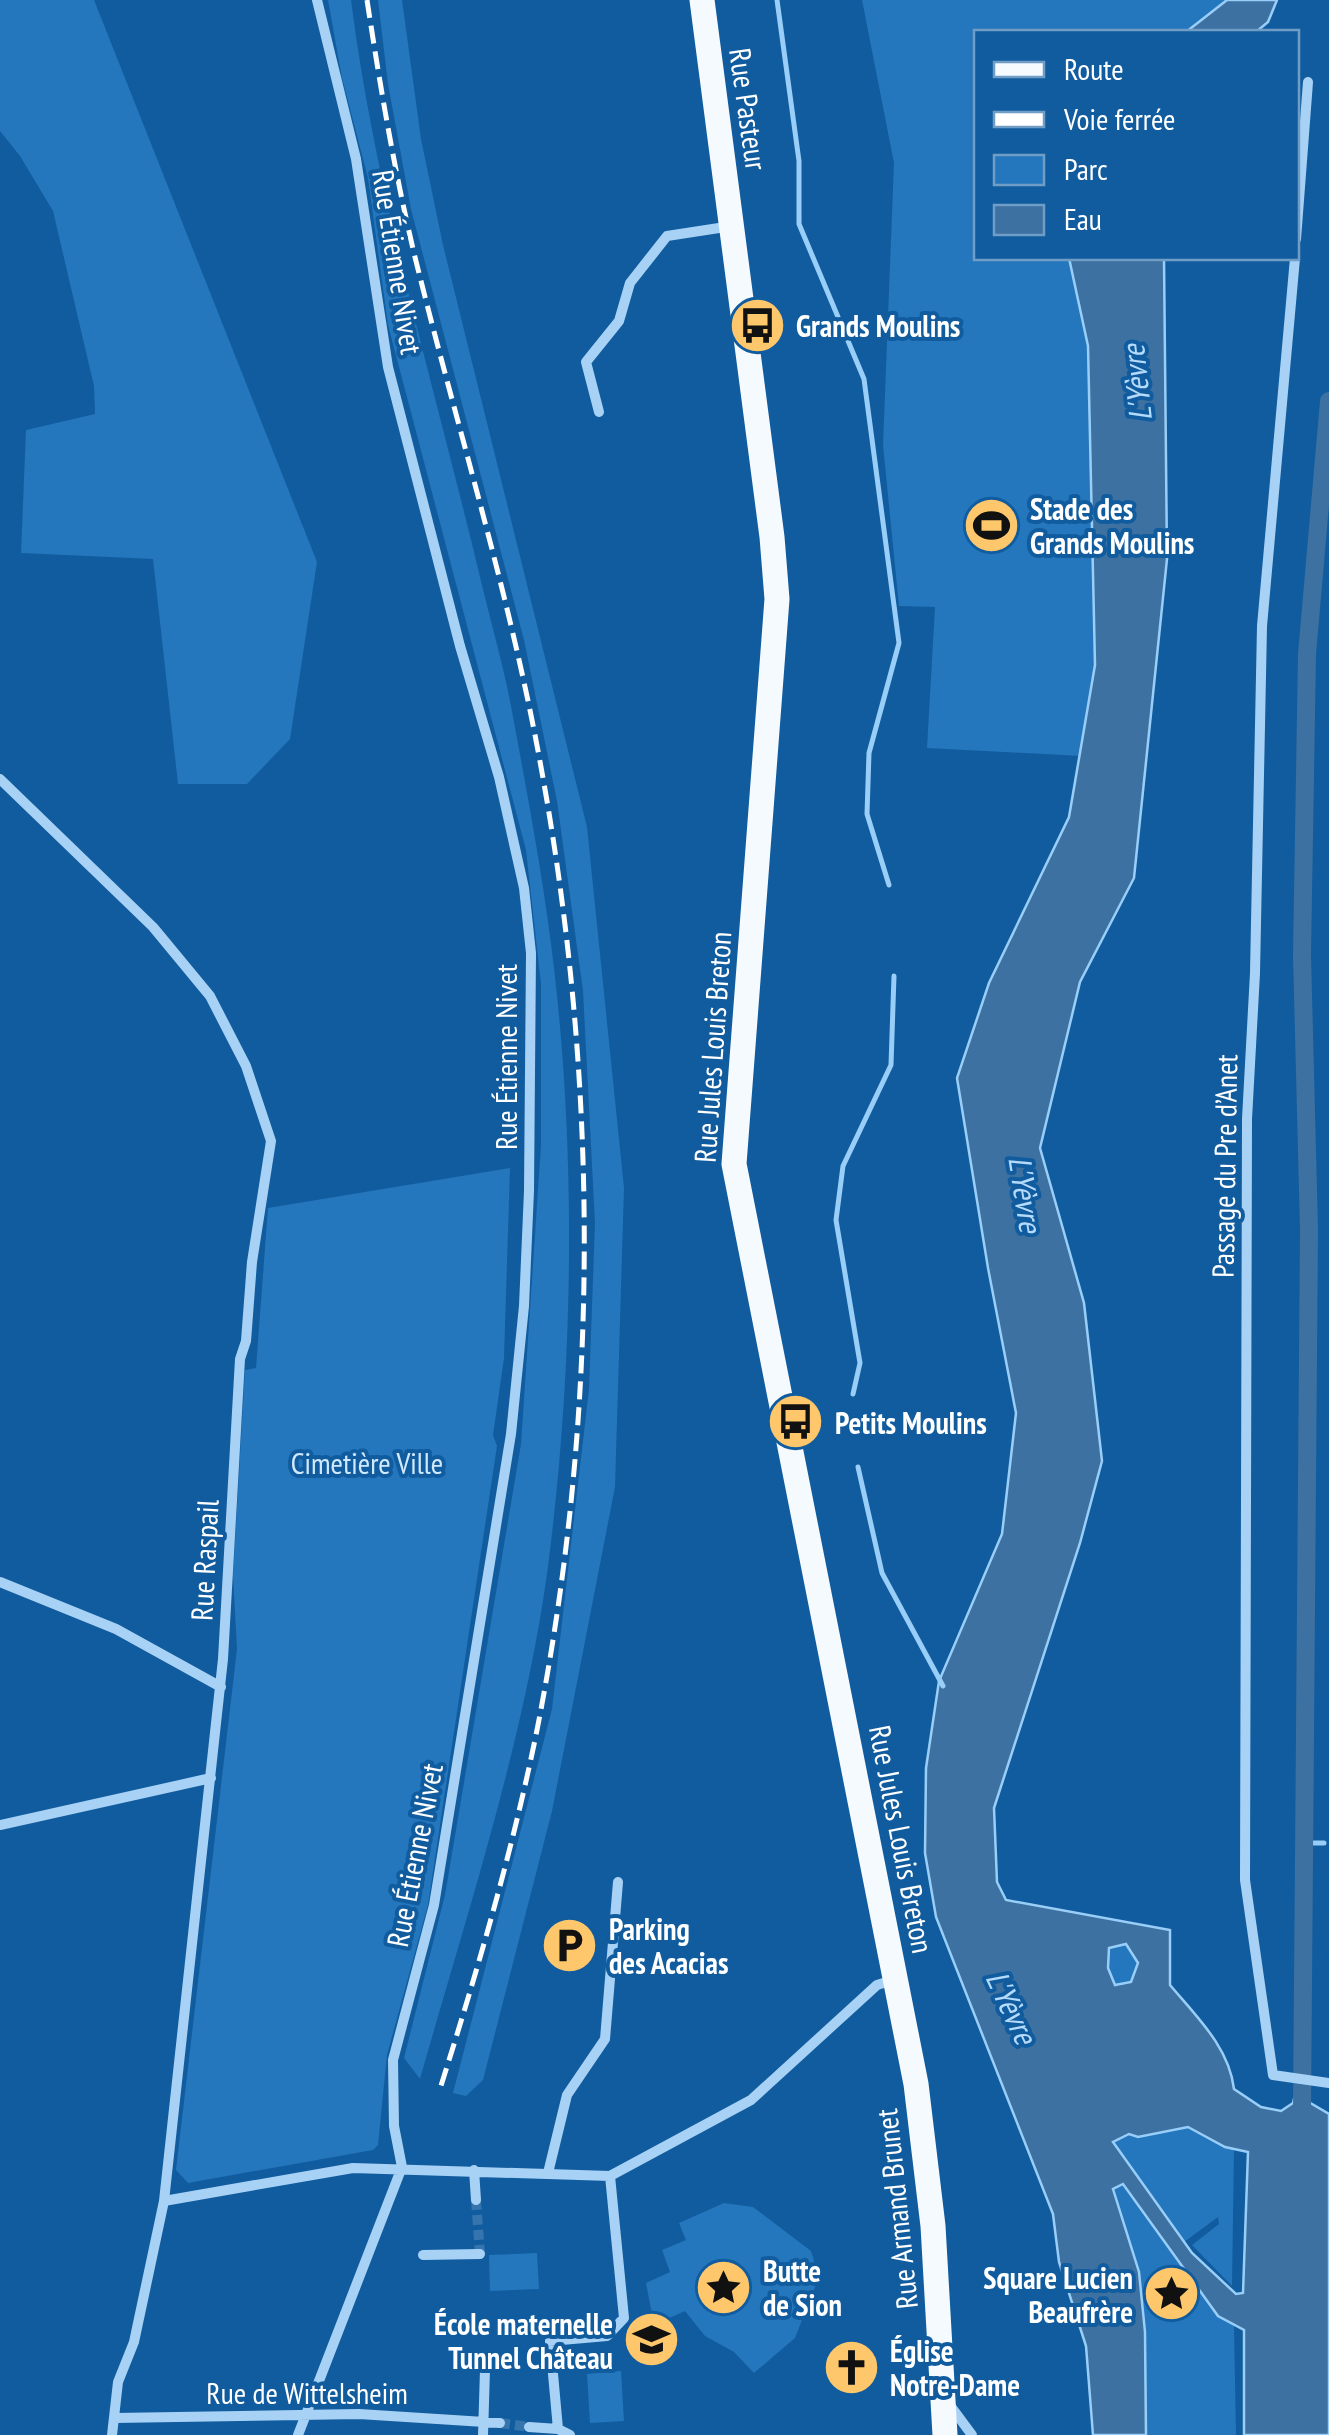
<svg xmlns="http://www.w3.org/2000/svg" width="1329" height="2435" viewBox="0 0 1329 2435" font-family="'PT Sans Narrow',sans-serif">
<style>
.green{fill:#2476bd}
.water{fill:#3d71a1;stroke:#99cef8;stroke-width:2.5;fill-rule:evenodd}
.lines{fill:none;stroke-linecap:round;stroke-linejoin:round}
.stream{stroke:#99cef8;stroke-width:5}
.canal{stroke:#3d71a1;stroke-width:18}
.minor-tunnel{stroke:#3574ad;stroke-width:10;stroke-dasharray:10 5;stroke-linecap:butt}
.minor{stroke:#a8d2f5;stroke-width:10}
.primary{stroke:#f5faff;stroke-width:25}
.rail{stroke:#fff;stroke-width:5;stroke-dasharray:18 8;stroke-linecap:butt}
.labels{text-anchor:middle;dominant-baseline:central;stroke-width:8;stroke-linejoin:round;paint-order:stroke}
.street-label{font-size:30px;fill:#fff;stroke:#115c9e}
.poi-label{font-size:30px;font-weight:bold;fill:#fff;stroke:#115c9e;text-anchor:start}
.park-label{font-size:30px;fill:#d0e9fe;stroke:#115c9e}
.water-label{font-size:32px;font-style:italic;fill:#b4dbfb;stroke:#115c9e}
</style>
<rect width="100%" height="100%" fill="#115c9e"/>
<path class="green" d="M 0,0 L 94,0 L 317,562 L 290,739 L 247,784 L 178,784 L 153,559 L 21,553 L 26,430 L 95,414 L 94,386 L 53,211 L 20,156 L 0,131 Z
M 328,0 L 351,0 C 376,197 435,388 481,581 C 491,623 503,664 511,706 C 527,792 544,881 554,968 C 577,1165 573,1378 547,1574 C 523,1745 467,1913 420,2079 L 404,2058 L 445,1895 L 521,1444 L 541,1145 L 541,984 L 526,850 L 388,325 L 368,178 L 342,78 Z
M 378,0 L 402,0 L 421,139 L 443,245 L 587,827 L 624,1188 L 615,1487 L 552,1811 L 483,2080 L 466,2096 L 453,2093 L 552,1709 L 589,1389 L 595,1223 L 583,991 L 557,801 L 524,640 L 411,209 L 388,84 Z
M 862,0 L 1227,0 L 1186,32 L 976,32 L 976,258 L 1069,258 L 1088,346 L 1095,665 L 1081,756 L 927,748 L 935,607 L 899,606 L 883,445 L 894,163 Z
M 510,1168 L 504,1358 L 493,1435 L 497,1446 L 428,1905 L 387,2055 L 378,2145 L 373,2150 L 188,2183 L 176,2170 L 237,1649 L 233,1576 L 245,1370 L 256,1368 L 268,1208 Z
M 1126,1944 L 1138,1963 L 1131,1982 L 1115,1985 L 1108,1968 L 1109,1947 Z
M 1188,2127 L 1234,2149 L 1232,2286 L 1192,2245 L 1219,2224 L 1218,2217 L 1184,2242 L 1112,2141 L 1129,2134 L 1138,2137 Z
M 1123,2184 L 1218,2315 L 1234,2325 L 1236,2435 L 1146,2435 L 1145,2332 L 1139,2272 L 1113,2189 Z
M 724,2203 L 753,2207 L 811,2251 L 819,2277 L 795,2338 L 754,2373 L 734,2352 L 705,2336 L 685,2311 L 654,2325 L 646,2283 L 670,2272 L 662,2250 L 686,2240 L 679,2223 Z
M 537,2253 L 539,2289 L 490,2291 L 489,2255 Z
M 621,2371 L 624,2421 L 590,2423 L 587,2374 Z"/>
<path class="water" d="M 1227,0 L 1277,0 L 1268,22 L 1256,32 L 1186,32 Z
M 1069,258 L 1164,258 L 1167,559 L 1134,878 L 1080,982 L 1040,1148 L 1084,1303 L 1102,1461 L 1080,1543 L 994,1808 L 997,1882 L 1006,1900 L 1170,1930 L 1170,1985 C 1196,2016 1229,2047 1234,2089 L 1261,2107 L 1281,2111 L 1293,2103 L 1297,2086 L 1305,2086 L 1307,2101 L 1329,2114 L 1329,2435 L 1244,2435 L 1244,2330 L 1218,2316 L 1123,2184 L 1113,2189 L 1139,2272 L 1145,2332 L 1146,2435 L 1093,2435 L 1086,2346 L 1059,2262 L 1053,2214 L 936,1917 L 925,1853 L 926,1768 L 939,1681 L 1002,1534 L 1016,1413 L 988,1268 L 957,1078 L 989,983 L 1069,817 L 1095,665 L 1088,346 ZM 1126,1944 L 1138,1963 L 1131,1982 L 1115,1985 L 1108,1968 L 1109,1948 ZM 1188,2127 L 1225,2147 L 1248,2152 L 1243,2293 L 1236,2294 L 1192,2253 L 1113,2142 L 1129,2134 L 1138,2137 Z"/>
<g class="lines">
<path class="stream" d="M 777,0 L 799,161 L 799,224 L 864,379 L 899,643 L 869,753 L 867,814 L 889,885
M 853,1394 L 860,1363 L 836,1220 L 843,1166 L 891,1065 L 894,976
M 858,1467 L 882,1573 L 943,1686
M 1305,1843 L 1324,1843"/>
<path class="canal" d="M 1302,2110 L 1309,1230 L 1302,955 L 1307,654 L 1329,401"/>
<path class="minor-tunnel" d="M 476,2200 L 480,2254
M 500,2423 L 529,2427"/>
<path class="minor" d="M 1296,239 L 1308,82
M 1295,258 L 1262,626 L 1255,973 L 1247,1119 L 1245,1880 L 1273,2075 L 1329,2083
M 599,412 L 586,362 L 619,321 L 630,283 L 667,236 L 732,226
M 0,779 L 153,927 L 210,996 L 246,1066 L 271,1141 L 252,1262 L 246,1341 L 240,1359 L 223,1659 L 164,2201 L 134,2342 L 118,2382 L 112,2435
M 0,1582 L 116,1629 L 221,1687
M 0,1825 L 211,1778
M 474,2170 L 476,2200
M 548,2173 L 567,2095 L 605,2039 L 618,1882
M 164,2201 L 353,2168 L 610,2176 L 751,2100 L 877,1985 L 896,1979
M 423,2255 L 480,2254
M 949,2404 L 972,2435
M 114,2418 L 359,2414 L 500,2423
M 529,2427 L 558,2429 L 570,2435
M 558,2429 L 550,2341 L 607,2336 L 624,2318 L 610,2176
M 298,2435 L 402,2167 L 394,2126 L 393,2060 L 434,1905 L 511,1434 L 524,1306 L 529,1191 L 531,953 L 524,888 L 499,777 L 460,646 L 388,367 L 356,159 L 317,0
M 483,2435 L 485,2370"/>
<path class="primary" d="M 702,0 L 772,537 L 777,599 L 734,1164 L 916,2084 L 933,2226 L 945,2435"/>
<path class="rail" d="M 367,0 C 380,85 394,169 414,253 C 453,412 502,569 534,730 C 599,1060 602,1400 537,1730 C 512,1853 477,1972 439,2092"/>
</g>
<defs>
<symbol id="bus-disc" viewBox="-11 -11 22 22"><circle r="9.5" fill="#ffc76b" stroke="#115c9e"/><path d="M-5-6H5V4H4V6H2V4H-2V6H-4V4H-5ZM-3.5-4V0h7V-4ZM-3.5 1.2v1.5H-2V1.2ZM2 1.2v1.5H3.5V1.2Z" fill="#111"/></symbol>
<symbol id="stadium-disc" viewBox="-11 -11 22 22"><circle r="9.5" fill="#ffc76b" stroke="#115c9e"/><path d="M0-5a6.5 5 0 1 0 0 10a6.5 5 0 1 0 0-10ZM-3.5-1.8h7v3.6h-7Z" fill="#111"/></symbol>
<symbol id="parking-disc" viewBox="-11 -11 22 22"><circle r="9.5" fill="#ffc76b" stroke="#115c9e"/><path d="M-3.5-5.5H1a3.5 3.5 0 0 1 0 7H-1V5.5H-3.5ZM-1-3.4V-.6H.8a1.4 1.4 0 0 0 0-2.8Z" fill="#111"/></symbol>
<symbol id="sight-disc" viewBox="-11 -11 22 22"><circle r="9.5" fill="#ffc76b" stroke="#115c9e"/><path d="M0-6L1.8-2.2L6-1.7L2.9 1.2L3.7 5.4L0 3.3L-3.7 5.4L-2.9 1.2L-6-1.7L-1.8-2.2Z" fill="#111"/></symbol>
<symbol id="school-disc" viewBox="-11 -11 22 22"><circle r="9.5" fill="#ffc76b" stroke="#115c9e"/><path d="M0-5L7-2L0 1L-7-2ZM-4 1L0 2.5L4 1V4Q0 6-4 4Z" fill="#111"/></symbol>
<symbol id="church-disc" viewBox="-11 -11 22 22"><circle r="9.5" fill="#ffc76b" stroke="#115c9e"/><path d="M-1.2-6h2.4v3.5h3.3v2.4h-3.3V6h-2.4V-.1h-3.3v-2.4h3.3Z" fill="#111"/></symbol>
</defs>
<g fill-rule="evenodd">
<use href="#bus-disc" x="726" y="294" width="63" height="63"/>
<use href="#stadium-disc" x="960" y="494" width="63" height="63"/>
<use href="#bus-disc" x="764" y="1390" width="63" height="63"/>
<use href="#parking-disc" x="538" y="1914" width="63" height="63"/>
<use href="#sight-disc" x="692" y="2256" width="63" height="63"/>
<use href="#sight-disc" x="1140" y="2262" width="63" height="63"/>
<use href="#school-disc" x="620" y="2308" width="63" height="63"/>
<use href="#church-disc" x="820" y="2336" width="63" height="63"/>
</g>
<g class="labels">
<g class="street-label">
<text transform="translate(749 109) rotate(82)">Rue Pasteur</text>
<text transform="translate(398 262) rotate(81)">Rue Étienne Nivet</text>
<text transform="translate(712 1047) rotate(-86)">Rue Jules Louis Breton</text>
<text transform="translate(505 1057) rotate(-90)">Rue Étienne Nivet</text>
<text transform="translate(1224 1166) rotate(-89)">Passage du Pre d’Anet</text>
<text transform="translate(204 1560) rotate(-87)">Rue Raspail</text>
<text transform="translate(902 1839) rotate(79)">Rue Jules Louis Breton</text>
<text transform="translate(414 1855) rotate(-79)">Rue Étienne Nivet</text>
<text transform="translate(896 2209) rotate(-96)">Rue Armand Brunet</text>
<text x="307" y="2392">Rue de Wittelsheim</text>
</g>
<g class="poi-label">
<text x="796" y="325">Grands Moulins</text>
<text x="1030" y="508">Stade des<tspan x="1030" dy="34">Grands Moulins</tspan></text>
<text x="835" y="1422">Petits Moulins</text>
<text x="609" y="1928">Parking<tspan x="609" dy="34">des Acacias</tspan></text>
<text x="763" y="2270">Butte<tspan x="763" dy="34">de Sion</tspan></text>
<text x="1133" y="2277" text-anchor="end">Square Lucien<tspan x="1133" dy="34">Beaufrère</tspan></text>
<text x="613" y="2323" text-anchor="end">École maternelle<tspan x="613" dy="34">Tunnel Château</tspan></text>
<text x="890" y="2350">Église<tspan x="890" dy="34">Notre-Dame</tspan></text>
</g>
<g class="park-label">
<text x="367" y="1462">Cimetière Ville</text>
</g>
<g class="water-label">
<text transform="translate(1136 383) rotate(-96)">L'Yèvre</text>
<text transform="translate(1026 1194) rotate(81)">L'Yèvre</text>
<text transform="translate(1012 2007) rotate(65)">L'Yèvre</text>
</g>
</g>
<rect x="974" y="30" width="325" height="230" fill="#115c9e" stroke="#709dc5" stroke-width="2.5"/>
<rect x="994" y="62" width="50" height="15" fill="#f5faff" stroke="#709dc5" stroke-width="2.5"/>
<text x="1064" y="80" font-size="30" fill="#ffffff">Route</text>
<rect x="994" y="112" width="50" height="15" fill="#ffffff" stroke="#709dc5" stroke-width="2.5"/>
<text x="1064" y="130" font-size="30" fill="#ffffff">Voie ferrée</text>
<rect x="994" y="155" width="50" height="30" fill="#2476bd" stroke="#709dc5" stroke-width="2.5"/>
<text x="1064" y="180" font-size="30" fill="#ffffff">Parc</text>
<rect x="994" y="205" width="50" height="30" fill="#3d71a1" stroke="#709dc5" stroke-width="2.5"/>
<text x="1064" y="230" font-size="30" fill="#ffffff">Eau</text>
</svg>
